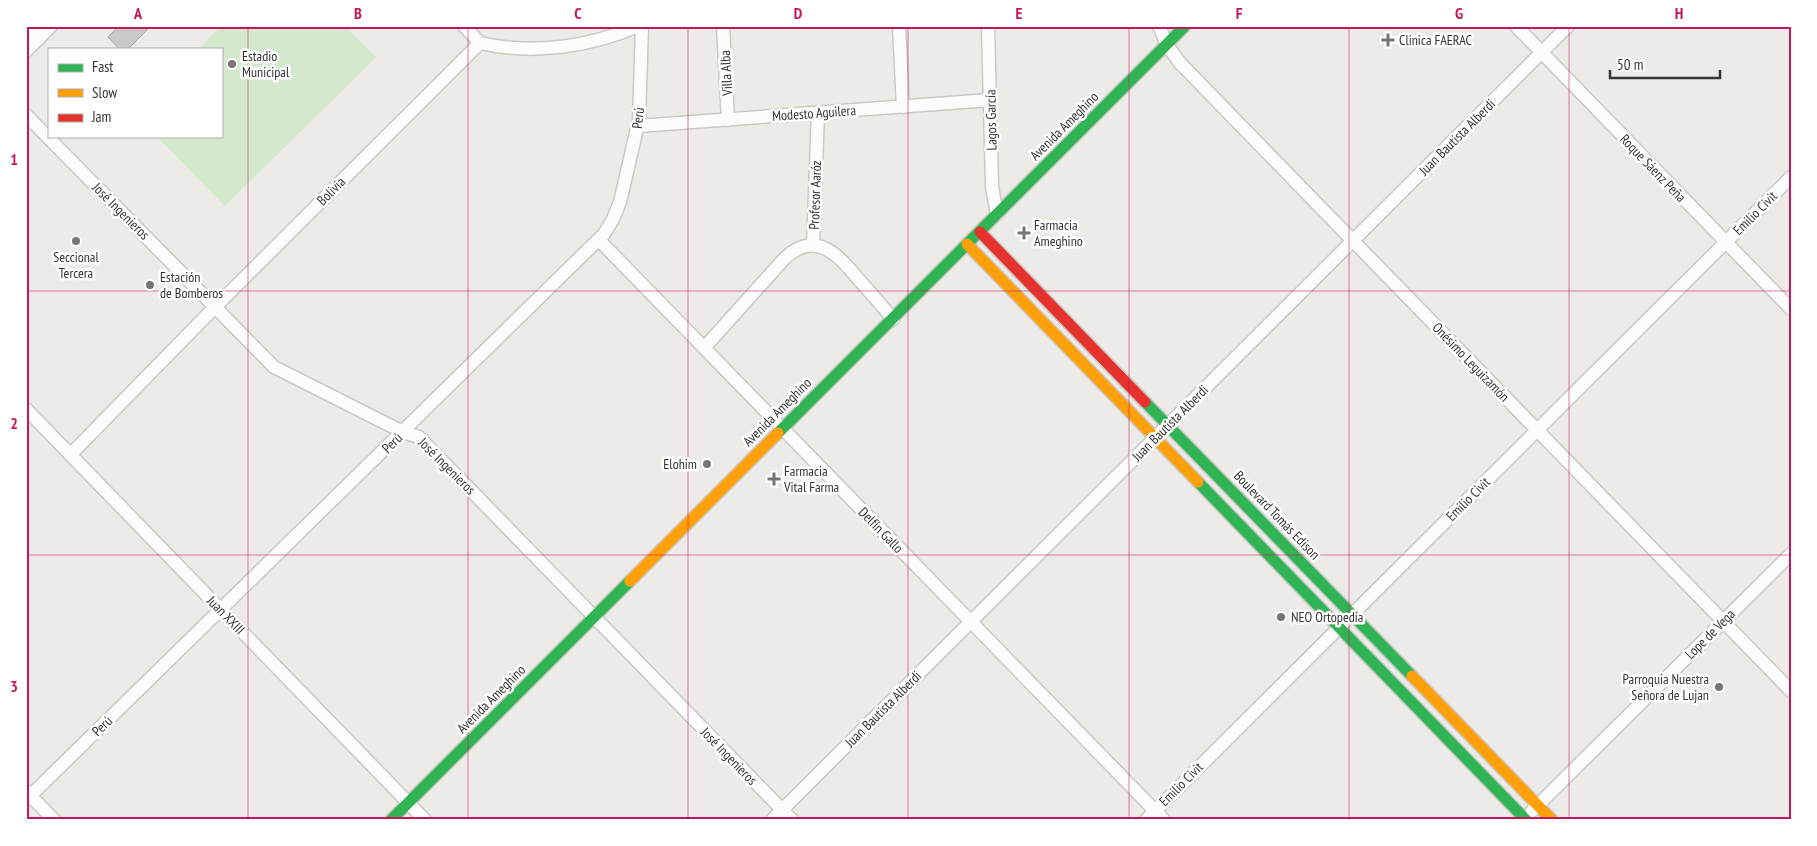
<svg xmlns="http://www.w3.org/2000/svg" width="1817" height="846" viewBox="0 0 1817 846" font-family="'PT Sans Narrow',sans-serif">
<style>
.green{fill:#d3e8cc}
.building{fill:#cbc9c7;stroke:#a8a7a4}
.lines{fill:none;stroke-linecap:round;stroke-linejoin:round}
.street-casing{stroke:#cac9c6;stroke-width:15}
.fast-casing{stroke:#cac9c6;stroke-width:14}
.slow-casing{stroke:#cac9c6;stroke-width:14}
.jam-casing{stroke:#cac9c6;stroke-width:14}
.street{stroke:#fcfcfc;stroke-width:12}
.fast{stroke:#30b455;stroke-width:11}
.slow{stroke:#ff9f0a;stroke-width:11}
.jam{stroke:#e5322d;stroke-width:11}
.grid{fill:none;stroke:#c2185b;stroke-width:1;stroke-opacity:0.55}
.poi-dot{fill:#767573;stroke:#fff;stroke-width:2}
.labels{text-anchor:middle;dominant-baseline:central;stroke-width:5;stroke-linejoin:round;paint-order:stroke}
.poi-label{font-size:14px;fill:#363534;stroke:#fff;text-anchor:start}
.street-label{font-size:14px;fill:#363534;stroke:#fff}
.neatline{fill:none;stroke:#c2185b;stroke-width:2}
.grid-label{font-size:16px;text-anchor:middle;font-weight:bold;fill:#c2185b}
</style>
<rect width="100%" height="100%" fill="#edebe8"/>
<path class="green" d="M 221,26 L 345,26 L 376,57 L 225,206 L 156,136 L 221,136 L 221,49 L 199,49 Z"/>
<path class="building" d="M 119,26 L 151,26 L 128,49 L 119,49 L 108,37 Z"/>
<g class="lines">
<defs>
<path id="street" d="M 26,26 L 39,39
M 464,26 L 480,43
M 723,26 L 728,120
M 899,26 L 903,107
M 988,26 L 992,187 L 997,214
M 1159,26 L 1167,45 L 1180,63 L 1791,691
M 1516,26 L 1791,309
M 480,43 C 532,55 590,47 638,26
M 26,51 L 51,26
M 26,115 L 274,367 L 403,432 L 419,437 L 792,820
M 638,126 L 990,100
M 599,240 L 1164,820
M 813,245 L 818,113
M 704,348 L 784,259 C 816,228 839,256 860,281 C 871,293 882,306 893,319
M 26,409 L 425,820
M 70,455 L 215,307 L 480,43
M 26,791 L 54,820
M 26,800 L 604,234 L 613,219 L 620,202 L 639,120 L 642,26
M 1532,811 L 1791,554
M 772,820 L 1568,26
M 1146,820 L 1791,177"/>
<path id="fast" d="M 1145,402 L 1412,676
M 778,433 L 1185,26
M 1198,482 L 1526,820
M 391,820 L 630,581"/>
<path id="slow" d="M 967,244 L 1198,482
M 630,581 L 778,433
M 1412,676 L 1552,820"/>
<path id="jam" d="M 980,232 L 1145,402"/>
</defs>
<use href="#street" class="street-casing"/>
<use href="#fast" class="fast-casing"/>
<use href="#slow" class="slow-casing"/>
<use href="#jam" class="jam-casing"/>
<use href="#street" class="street"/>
<use href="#fast" class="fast"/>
<use href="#slow" class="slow"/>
<use href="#jam" class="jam"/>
</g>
<path class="grid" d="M 248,26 L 248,820M 468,26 L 468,820M 688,26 L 688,820M 908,26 L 908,820M 1129,26 L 1129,820M 1349,26 L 1349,820M 1569,26 L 1569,820M 26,291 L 1791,291M 26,555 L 1791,555"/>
<g class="poi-dot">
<path d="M1385.5 32.5h5v5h5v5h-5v5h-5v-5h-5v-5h5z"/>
<circle cx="232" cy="64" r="5"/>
<path d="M1021.5 225.5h5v5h5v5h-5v5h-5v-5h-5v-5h5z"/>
<circle cx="76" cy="241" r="5"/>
<circle cx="150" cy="285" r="5"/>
<circle cx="707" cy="464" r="5"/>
<path d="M771.5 471.5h5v5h5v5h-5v5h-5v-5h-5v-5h5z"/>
<circle cx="1281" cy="617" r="5"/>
<circle cx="1719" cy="687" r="5"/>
</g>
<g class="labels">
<g class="poi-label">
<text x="1399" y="40">Clinica FAERAC</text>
<text x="242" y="56">Estadio<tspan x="242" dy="16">Municipal</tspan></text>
<text x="1034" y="225">Farmacia<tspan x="1034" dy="16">Ameghino</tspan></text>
<text x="76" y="257" text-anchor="middle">Seccional<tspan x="76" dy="16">Tercera</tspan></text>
<text x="160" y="277">Estación<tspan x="160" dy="16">de Bomberos</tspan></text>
<text x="697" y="464" text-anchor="end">Elohim</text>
<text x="784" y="471">Farmacia<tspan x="784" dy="16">Vital Farma</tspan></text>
<text x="1291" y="617">NEO Ortopedia</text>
<text x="1709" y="679" text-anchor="end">Parroquia Nuestra<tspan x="1709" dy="16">Señora de Lujan</tspan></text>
</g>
<g class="street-label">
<text transform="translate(726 73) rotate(-93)">Villa Alba</text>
<text transform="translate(814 113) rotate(-4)">Modesto Aguilera</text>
<text transform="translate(638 118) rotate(-83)">Perú</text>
<text transform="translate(991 120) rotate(-91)">Lagos García</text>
<text transform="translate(1064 126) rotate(-45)">Avenida Ameghino</text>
<text transform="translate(1457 137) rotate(-45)">Juan Bautista Alberdi</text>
<text transform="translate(1653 168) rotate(46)">Roque Sáenz Peña</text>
<text transform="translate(331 191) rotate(-45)">Bolivia</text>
<text transform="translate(815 195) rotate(-88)">Profesor Aaróz</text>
<text transform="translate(121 211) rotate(45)">José Ingenieros</text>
<text transform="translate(1755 213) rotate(-45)">Emilio Civit</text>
<text transform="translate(1471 362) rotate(46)">Onésimo Leguizamón</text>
<text transform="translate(777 412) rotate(-45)">Avenida Ameghino</text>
<text transform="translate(1170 423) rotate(-45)">Juan Bautista Alberdi</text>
<text transform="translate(392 443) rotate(-44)">Perú</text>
<text transform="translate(447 466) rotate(45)">José Ingenieros</text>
<text transform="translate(1468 499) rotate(-45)">Emilio Civit</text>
<text transform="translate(1277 515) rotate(46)">Boulevard Tomás Edison</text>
<text transform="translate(881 530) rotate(46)">Delfín Gallo</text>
<text transform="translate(226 615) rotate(46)">Juan XXIII</text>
<text transform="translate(1710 634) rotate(-45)">Lope de Vega</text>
<text transform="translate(491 699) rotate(-45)">Avenida Ameghino</text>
<text transform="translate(883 709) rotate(-45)">Juan Bautista Alberdi</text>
<text transform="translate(102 726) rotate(-44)">Perú</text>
<text transform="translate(729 756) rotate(46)">José Ingenieros</text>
<text transform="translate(1181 784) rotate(-45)">Emilio Civit</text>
</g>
</g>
<rect width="1817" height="846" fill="none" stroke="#ffffff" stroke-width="55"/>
<rect x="48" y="48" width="175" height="90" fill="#ffffff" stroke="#afaeae"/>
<rect x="58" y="64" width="25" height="8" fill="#30b455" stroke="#afaeae"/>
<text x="92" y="72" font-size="15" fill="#363534">Fast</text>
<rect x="58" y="89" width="25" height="8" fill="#ff9f0a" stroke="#afaeae"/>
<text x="92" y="98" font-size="15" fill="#363534">Slow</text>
<rect x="58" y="114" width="25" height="8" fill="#e5322d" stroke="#afaeae"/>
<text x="92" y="122" font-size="15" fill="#363534">Jam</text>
<path d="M1610 70v8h110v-8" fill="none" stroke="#363534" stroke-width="2.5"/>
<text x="1617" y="70" font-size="15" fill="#363534" stroke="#ffffff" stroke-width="4" paint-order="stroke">50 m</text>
<rect x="28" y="28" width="1762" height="790" class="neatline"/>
<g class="grid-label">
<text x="138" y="19">A</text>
<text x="358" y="19">B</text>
<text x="578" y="19">C</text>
<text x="798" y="19">D</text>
<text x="1019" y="19">E</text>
<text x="1239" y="19">F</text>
<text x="1459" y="19">G</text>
<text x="1679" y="19">H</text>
<text x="14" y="165">1</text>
<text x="14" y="429">2</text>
<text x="14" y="692">3</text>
</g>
</svg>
